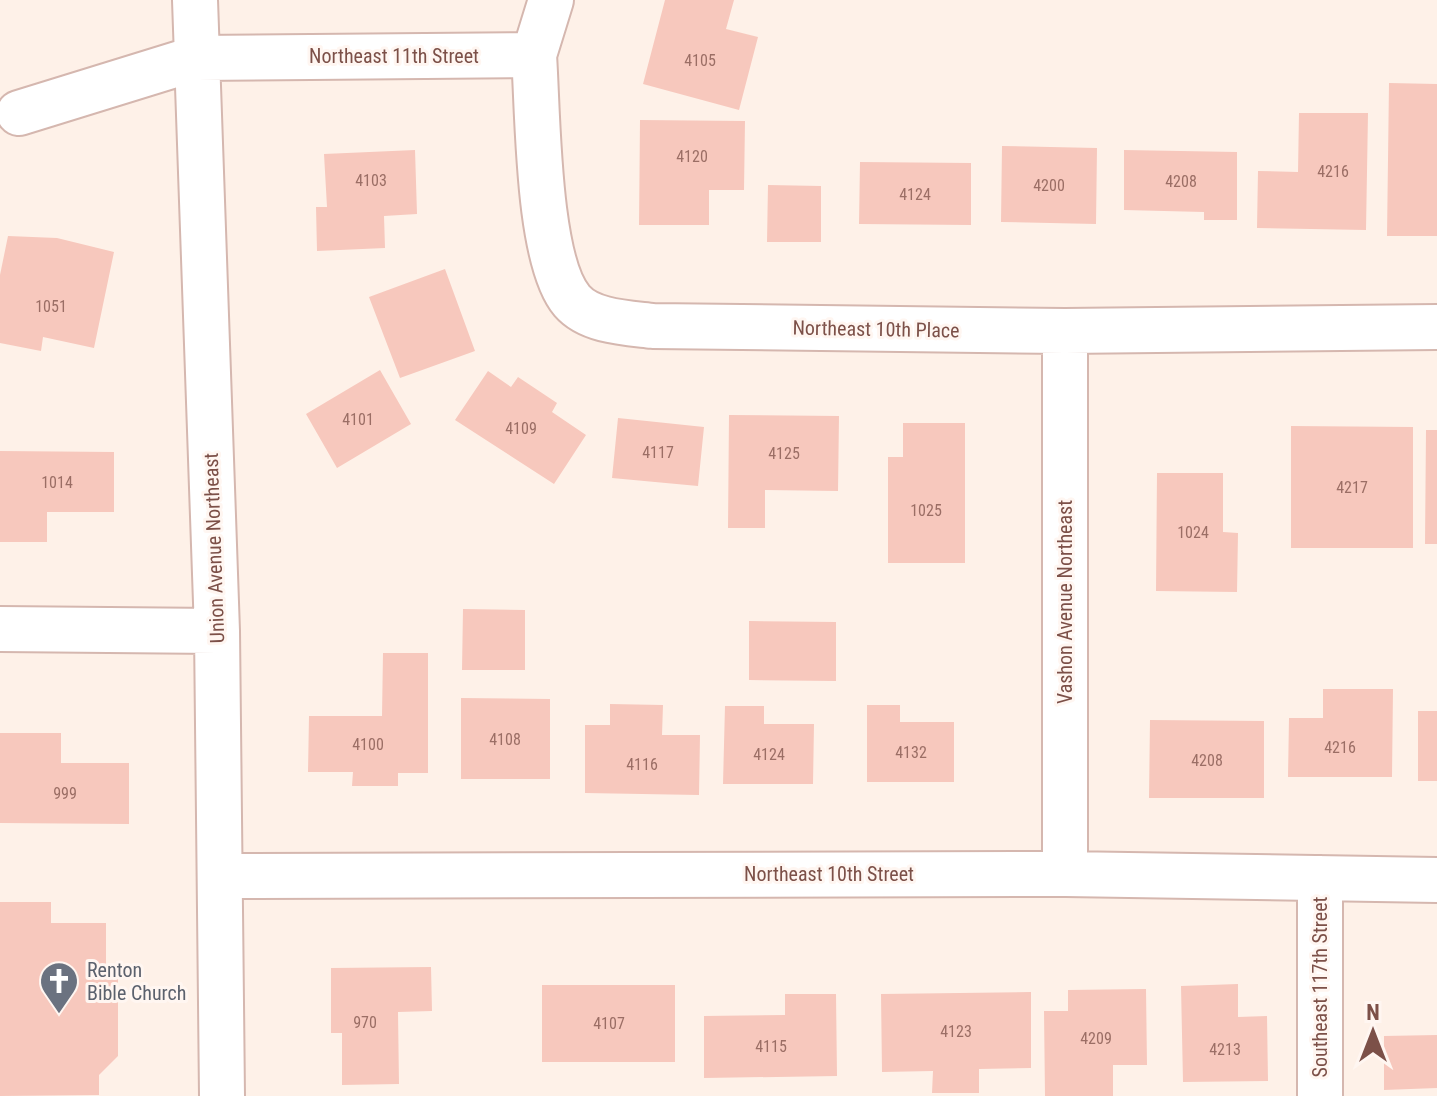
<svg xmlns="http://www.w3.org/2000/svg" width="1437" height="1096" viewBox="0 0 1437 1096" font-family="'Roboto Condensed',sans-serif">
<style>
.building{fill:#f7c8bd}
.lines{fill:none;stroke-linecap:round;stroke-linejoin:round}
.minor-casing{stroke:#d5b7af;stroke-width:48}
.minor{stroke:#fff;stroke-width:44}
.labels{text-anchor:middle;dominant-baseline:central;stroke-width:6;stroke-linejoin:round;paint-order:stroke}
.number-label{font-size:16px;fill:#9b6e65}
.street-label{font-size:20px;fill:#7c5048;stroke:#fff6f1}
.worship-label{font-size:20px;fill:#5b616d;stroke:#fff6f1;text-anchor:start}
</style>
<rect width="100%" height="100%" fill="#fef1e8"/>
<path class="building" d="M 665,0 L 734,0 L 726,29 L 758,37 L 739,110 L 643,84 Z
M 1389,83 L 1437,84 L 1437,236 L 1387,236 Z
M 1299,113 L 1368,113 L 1366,230 L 1257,228 L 1258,171 L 1298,172 Z
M 640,120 L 745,121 L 744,190 L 709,190 L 709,225 L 639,225 Z
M 1002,146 L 1097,148 L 1096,224 L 1001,222 Z
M 415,150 L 417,214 L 384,216 L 385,248 L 317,251 L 316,207 L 327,207 L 324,154 Z
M 1124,150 L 1237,152 L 1237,220 L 1204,220 L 1204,212 L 1124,210 Z
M 860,162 L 971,163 L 971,225 L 859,224 Z
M 768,185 L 821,186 L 821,242 L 767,242 Z
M 8,236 L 57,238 L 114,252 L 94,348 L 43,337 L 41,351 L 0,343 L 0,275 Z
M 445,269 L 475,351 L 400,378 L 369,297 Z
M 380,370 L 411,424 L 337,468 L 306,414 Z
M 488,371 L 511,387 L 518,377 L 557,403 L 552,412 L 586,435 L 554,484 L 455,420 Z
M 729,415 L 839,416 L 838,491 L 765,490 L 765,528 L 728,528 Z
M 618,418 L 704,427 L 698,486 L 612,478 Z
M 903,423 L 965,423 L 965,563 L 888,563 L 888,457 L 903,457 Z
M 1291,426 L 1413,427 L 1413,548 L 1291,548 Z
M 1426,430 L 1437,430 L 1437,544 L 1425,544 Z
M 0,451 L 114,452 L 114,512 L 47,512 L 47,542 L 0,542 Z
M 1157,473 L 1223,473 L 1223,532 L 1238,533 L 1237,592 L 1156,591 Z
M 463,609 L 525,610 L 525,670 L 462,670 Z
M 749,621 L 836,622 L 836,681 L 749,680 Z
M 383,653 L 428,653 L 428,773 L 398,773 L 398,786 L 352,786 L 353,772 L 308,772 L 309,716 L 382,716 Z
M 1323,689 L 1393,689 L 1392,777 L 1288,777 L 1289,718 L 1323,718 Z
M 461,698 L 550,699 L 550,779 L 461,779 Z
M 610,704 L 663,705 L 662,735 L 700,735 L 699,795 L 585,793 L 585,725 L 610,725 Z
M 867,705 L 900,705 L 900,722 L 954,722 L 954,782 L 867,782 Z
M 725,706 L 764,706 L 764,724 L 814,724 L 813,784 L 723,784 Z
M 1418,711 L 1437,711 L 1437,781 L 1418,781 Z
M 1150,720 L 1264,721 L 1264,798 L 1149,798 Z
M 0,733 L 61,733 L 61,763 L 129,763 L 129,824 L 0,823 Z
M 0,902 L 51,902 L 51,923 L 106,923 L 106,966 L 118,973 L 118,1056 L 99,1075 L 99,1095 L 0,1096 Z
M 431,967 L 432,1011 L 398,1012 L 399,1084 L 342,1085 L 342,1033 L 331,1033 L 331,968 Z
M 1238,984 L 1238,1017 L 1267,1016 L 1268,1081 L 1183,1082 L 1181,986 Z
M 542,985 L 675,985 L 675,1062 L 542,1062 Z
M 1146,989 L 1147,1065 L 1113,1065 L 1113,1096 L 1045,1096 L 1044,1011 L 1068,1011 L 1068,990 Z
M 1031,992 L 1031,1068 L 979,1069 L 979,1093 L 932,1093 L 933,1071 L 882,1072 L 881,994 Z
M 785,994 L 836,994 L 837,1076 L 704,1078 L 704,1016 L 785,1015 Z
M 1437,1035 L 1437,1088 L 1384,1090 L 1384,1036 Z"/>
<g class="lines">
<defs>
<path id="minor" d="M 195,0 L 217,631 L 222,1096
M 534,55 C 538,113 537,260 572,301 C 590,322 628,323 653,326 L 1065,331 L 1437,327
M 19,113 L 197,58 L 534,55 L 551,0
M 1065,331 L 1065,874
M 0,629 L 217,631
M 220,876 L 1065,874 L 1437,880
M 1320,878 L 1320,1096"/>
</defs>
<use href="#minor" class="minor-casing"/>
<use href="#minor" class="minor"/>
</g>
<defs>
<symbol id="church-pin" viewBox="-11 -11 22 30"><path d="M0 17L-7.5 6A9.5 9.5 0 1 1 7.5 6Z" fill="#6b7280" stroke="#fff6f1"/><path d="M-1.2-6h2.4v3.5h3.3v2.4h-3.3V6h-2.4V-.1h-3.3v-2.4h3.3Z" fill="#fff"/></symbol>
</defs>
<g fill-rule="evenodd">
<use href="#church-pin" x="37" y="959" width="44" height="60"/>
</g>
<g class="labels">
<g class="number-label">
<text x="700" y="60">4105</text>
<text x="692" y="156">4120</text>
<text x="1333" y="171">4216</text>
<text x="371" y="180">4103</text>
<text x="1181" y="181">4208</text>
<text x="1049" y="185">4200</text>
<text x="915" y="194">4124</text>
<text x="51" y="306">1051</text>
<text x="358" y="419">4101</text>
<text x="521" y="428">4109</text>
<text x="658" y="452">4117</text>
<text x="784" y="453">4125</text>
<text x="57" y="482">1014</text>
<text x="1352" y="487">4217</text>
<text x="926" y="510">1025</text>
<text x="1193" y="532">1024</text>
<text x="505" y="739">4108</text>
<text x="368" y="744">4100</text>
<text x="1340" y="747">4216</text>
<text x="911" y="752">4132</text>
<text x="769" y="754">4124</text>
<text x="1207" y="760">4208</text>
<text x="642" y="764">4116</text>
<text x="65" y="793">999</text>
<text x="365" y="1022">970</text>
<text x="609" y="1023">4107</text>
<text x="956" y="1031">4123</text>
<text x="1096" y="1038">4209</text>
<text x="771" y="1046">4115</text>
<text x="1225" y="1049">4213</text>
</g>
<g class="street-label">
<text x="394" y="56">Northeast 11th Street</text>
<text transform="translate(876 329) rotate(1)">Northeast 10th Place</text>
<text transform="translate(214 548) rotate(-92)">Union Avenue Northeast</text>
<text transform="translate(1065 602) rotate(-90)">Vashon Avenue Northeast</text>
<text x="829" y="874">Northeast 10th Street</text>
<text transform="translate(1320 987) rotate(-90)">Southeast 117th Street</text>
</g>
<g class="worship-label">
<text x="87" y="970">Renton<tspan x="87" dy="23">Bible Church</tspan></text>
</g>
</g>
<g transform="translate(1373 1032)" stroke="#fff6f1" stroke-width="6" paint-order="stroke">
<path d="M0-6L14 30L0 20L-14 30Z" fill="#7c5048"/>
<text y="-12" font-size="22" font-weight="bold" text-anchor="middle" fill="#7c5048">N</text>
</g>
</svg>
